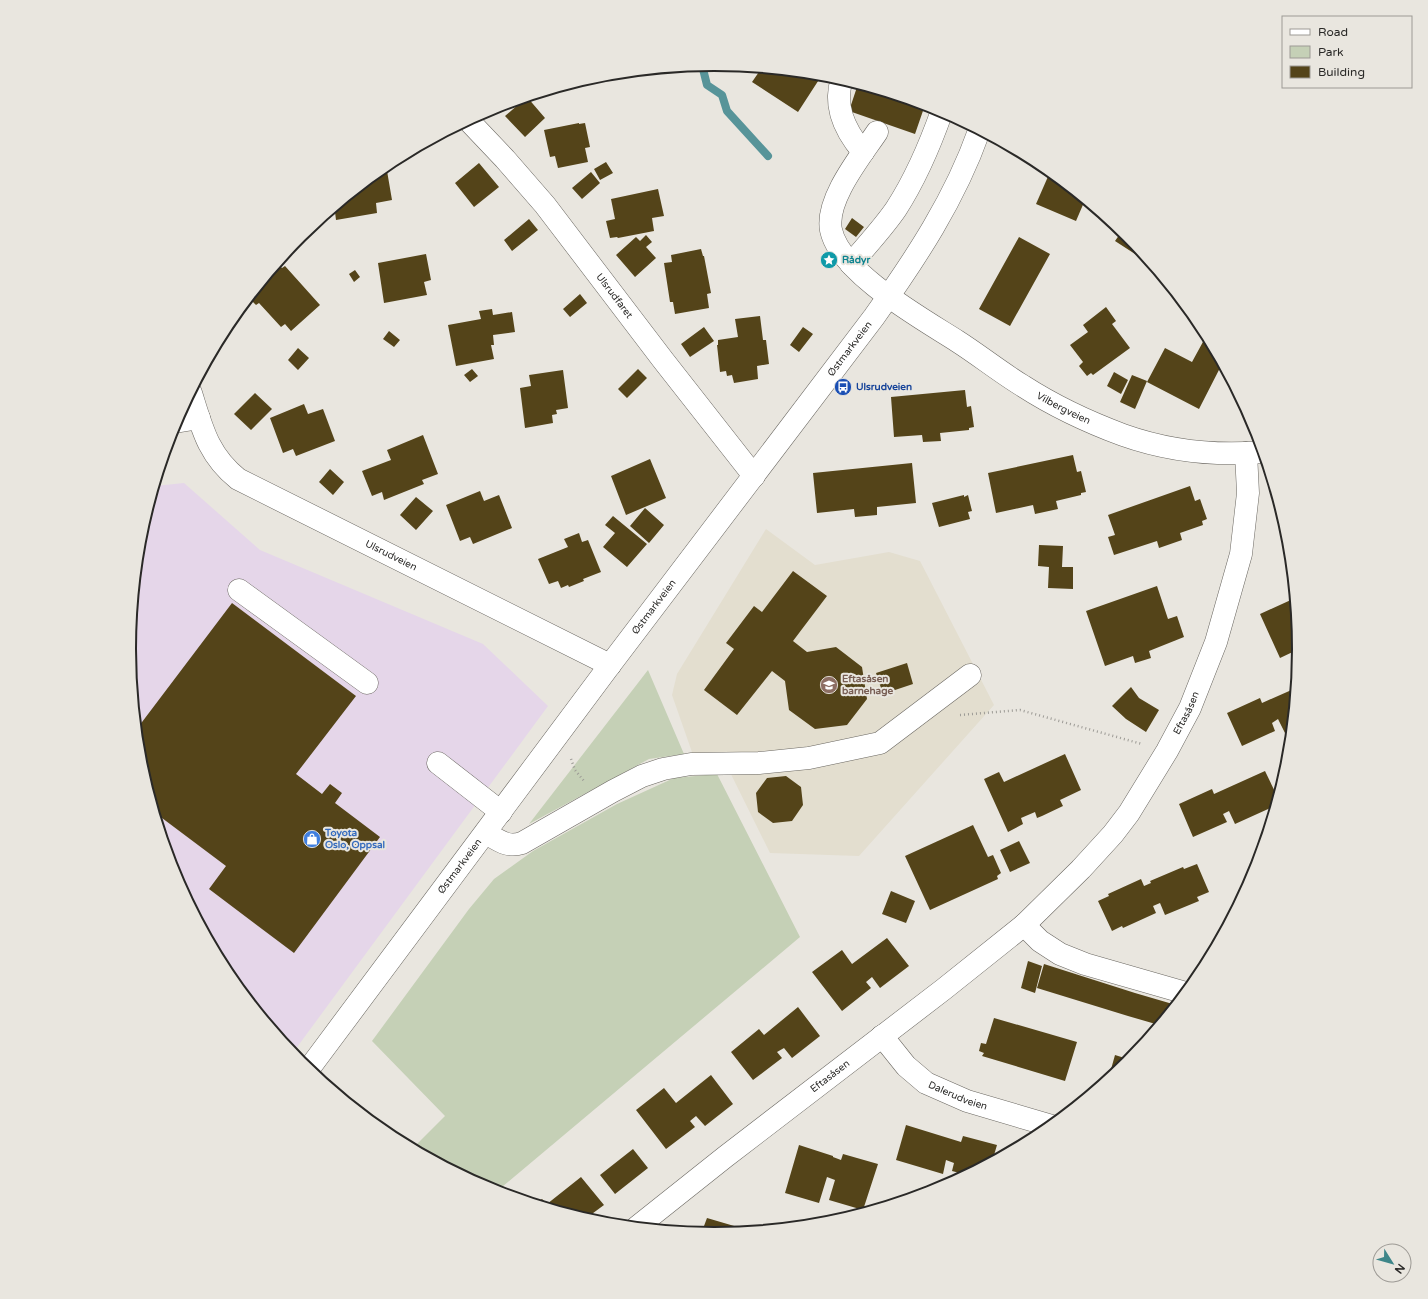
<svg xmlns="http://www.w3.org/2000/svg" width="1428" height="1299" viewBox="0 0 1428 1299" font-family="'Varela Round',sans-serif">
<style>
.commercial{fill:#e5d6e9}
.built{fill:#e3decf}
.green{fill:#c5d0b6}
.lines{fill:none;stroke-linecap:round;stroke-linejoin:round}
.stream{stroke:#579499;stroke-width:8}
.building{fill:#544419}
.minor-casing{stroke:#6a6761;stroke-width:23}
.path{stroke:#9d9b96;stroke-width:2.5;stroke-dasharray:1 3;stroke-linecap:butt}
.minor{stroke:#fff;stroke-width:22}
.labels{text-anchor:middle;dominant-baseline:central;stroke-width:4;stroke-linejoin:round;paint-order:stroke}
.culture-label{font-size:10px;font-weight:bold;fill:#0d838f;stroke:#e9e6df;text-anchor:start}
.street-label{font-size:10px;fill:#2a2927;stroke:#e9e6df}
.transit-label{font-size:10px;font-weight:bold;fill:#164399;stroke:#e9e6df;text-anchor:start}
.education-label{font-size:10px;font-weight:bold;fill:#785e54;stroke:#e9e6df;text-anchor:start}
.shop-label{font-size:10px;font-weight:bold;fill:#366cbe;stroke:#e9e6df;text-anchor:start}
.rim{fill:none;stroke:#2a2927;stroke-width:2}
</style>
<rect width="100%" height="100%" fill="#e9e6df"/>
<path class="commercial" d="M 184,483 L 260,550 L 483,644 L 548,706 L 292,1054 L 227,975 L 173,873 L 140,763 L 129,649 L 140,535 L 155,486 Z"/>
<path class="built" d="M 766,529 L 815,565 L 889,552 L 920,561 L 994,705 L 859,856 L 770,853 L 721,754 L 693,755 L 672,695 L 677,674 Z"/>
<path class="green" d="M 648,670 L 684,754 L 649,759 L 529,824 Z
M 717,774 L 800,937 L 502,1187 L 497,1193 L 490,1190 L 412,1149 L 445,1116 L 372,1041 L 469,909 L 494,879 L 533,851 L 617,804 L 674,778 Z"/>
<g class="lines">
<path class="stream" d="M 702,65 L 707,85 L 722,95 L 727,111 L 768,156"/>
</g>
<path class="building" d="M 761,69 L 791,72 L 822,75 L 798,112 L 752,82 Z
M 858,84 L 925,105 L 915,134 L 849,111 Z
M 527,97 L 545,118 L 525,137 L 505,116 Z
M 579,123 L 579,124 L 585,123 L 590,147 L 585,148 L 588,162 L 558,168 L 555,156 L 550,157 L 544,130 Z
M 606,162 L 613,173 L 600,180 L 594,169 Z
M 479,163 L 499,187 L 474,207 L 455,183 Z
M 386,165 L 392,200 L 376,203 L 377,213 L 336,220 L 335,212 L 326,214 Z
M 591,172 L 600,183 L 582,199 L 572,188 Z
M 1050,172 L 1085,200 L 1076,221 L 1036,204 Z
M 658,189 L 664,216 L 652,218 L 654,231 L 618,238 L 617,237 L 610,238 L 606,221 L 615,219 L 611,199 Z
M 852,218 L 864,227 L 856,237 L 845,229 Z
M 529,219 L 538,230 L 512,251 L 504,240 Z
M 1122,231 L 1128,236 L 1152,265 L 1115,241 Z
M 646,235 L 652,242 L 646,247 L 656,258 L 635,277 L 616,255 L 636,237 L 640,241 Z
M 1019,237 L 1050,254 L 1010,326 L 979,309 Z
M 701,249 L 703,256 L 704,256 L 711,293 L 707,294 L 709,308 L 675,314 L 673,302 L 670,302 L 664,263 L 672,262 L 671,255 Z
M 426,254 L 431,280 L 424,282 L 427,295 L 384,303 L 378,263 Z
M 277,263 L 282,268 L 285,266 L 320,305 L 291,331 L 285,324 L 281,327 L 259,303 L 256,305 L 251,300 L 244,306 L 243,304 Z
M 355,270 L 360,277 L 354,282 L 349,274 Z
M 580,294 L 587,303 L 570,317 L 563,309 Z
M 1106,307 L 1116,321 L 1112,324 L 1130,348 L 1093,375 L 1091,373 L 1087,376 L 1079,366 L 1083,362 L 1070,345 L 1088,332 L 1083,325 Z
M 492,309 L 493,315 L 512,312 L 515,332 L 493,335 L 494,345 L 491,345 L 494,359 L 456,366 L 448,325 L 481,319 L 479,311 Z
M 760,316 L 763,340 L 766,340 L 769,364 L 757,366 L 758,379 L 734,383 L 732,375 L 727,376 L 726,371 L 720,372 L 717,345 L 718,345 L 718,340 L 738,337 L 735,319 Z
M 704,327 L 714,341 L 690,357 L 681,344 Z
M 803,327 L 813,334 L 799,352 L 790,345 Z
M 389,331 L 400,340 L 394,347 L 383,339 Z
M 1204,340 L 1211,344 L 1222,364 L 1199,409 L 1147,382 L 1165,348 L 1192,362 Z
M 298,348 L 309,358 L 298,370 L 288,360 Z
M 472,369 L 478,376 L 470,382 L 464,375 Z
M 638,369 L 647,378 L 627,398 L 618,389 Z
M 563,370 L 568,408 L 556,410 L 557,414 L 552,415 L 553,423 L 525,428 L 520,388 L 531,386 L 529,375 Z
M 1114,372 L 1128,380 L 1121,394 L 1107,386 Z
M 1132,375 L 1147,381 L 1135,409 L 1120,402 Z
M 965,390 L 967,407 L 971,406 L 974,427 L 969,428 L 969,430 L 940,433 L 941,441 L 923,442 L 922,435 L 894,437 L 891,397 Z
M 255,393 L 272,409 L 251,430 L 234,414 Z
M 304,404 L 308,414 L 323,409 L 335,441 L 296,456 L 293,449 L 283,453 L 270,418 Z
M 423,435 L 438,474 L 422,480 L 424,484 L 384,500 L 382,492 L 372,496 L 362,471 L 391,460 L 387,450 Z
M 1073,455 L 1077,472 L 1081,471 L 1086,492 L 1081,493 L 1081,495 L 1056,501 L 1058,509 L 1035,514 L 1033,505 L 996,513 L 988,473 Z
M 650,459 L 666,498 L 626,515 L 611,476 Z
M 912,463 L 916,503 L 877,507 L 877,515 L 855,517 L 854,509 L 817,513 L 813,473 Z
M 330,469 L 344,482 L 333,495 L 319,482 Z
M 1190,486 L 1195,501 L 1200,499 L 1207,519 L 1202,521 L 1203,525 L 1180,533 L 1182,540 L 1159,548 L 1157,541 L 1114,555 L 1108,537 L 1115,535 L 1108,515 Z
M 480,491 L 484,501 L 499,495 L 512,528 L 473,544 L 470,537 L 460,541 L 446,505 Z
M 964,495 L 964,497 L 968,495 L 972,511 L 968,512 L 970,519 L 939,527 L 932,503 Z
M 416,497 L 433,511 L 416,530 L 400,515 Z
M 645,508 L 664,525 L 649,543 L 630,526 Z
M 613,516 L 647,544 L 627,567 L 603,547 L 615,533 L 605,525 Z
M 579,533 L 582,542 L 588,540 L 601,572 L 583,579 L 584,581 L 569,587 L 568,585 L 561,588 L 558,581 L 549,584 L 538,559 L 568,547 L 564,539 Z
M 1039,545 L 1063,546 L 1062,567 L 1073,567 L 1073,589 L 1048,588 L 1049,567 L 1038,566 Z
M 793,571 L 827,596 L 793,641 L 807,652 L 836,647 L 862,667 L 867,699 L 847,725 L 815,729 L 789,710 L 785,681 L 772,671 L 737,715 L 704,690 L 734,649 L 726,643 L 754,606 L 762,612 Z
M 1157,586 L 1168,619 L 1177,616 L 1184,637 L 1149,651 L 1151,658 L 1135,663 L 1133,656 L 1105,666 L 1086,611 Z
M 1293,599 L 1295,602 L 1299,649 L 1280,658 L 1260,614 Z
M 232,603 L 356,696 L 296,774 L 322,794 L 330,784 L 342,793 L 335,803 L 380,837 L 294,953 L 209,889 L 226,866 L 154,812 L 140,764 L 136,730 Z
M 907,663 L 913,684 L 883,694 L 876,673 Z
M 1131,687 L 1139,698 L 1159,710 L 1146,732 L 1126,719 L 1112,706 Z
M 1296,688 L 1292,730 L 1285,733 L 1278,719 L 1272,723 L 1275,731 L 1242,746 L 1227,713 L 1260,698 L 1262,703 Z
M 1065,754 L 1081,790 L 1060,800 L 1063,806 L 1042,816 L 1037,818 L 1035,812 L 1021,818 L 1023,824 L 1008,832 L 984,779 L 999,772 L 1004,782 Z
M 1265,771 L 1278,798 L 1275,806 L 1235,824 L 1229,811 L 1223,814 L 1227,822 L 1193,837 L 1179,804 L 1212,789 L 1214,794 Z
M 786,776 L 801,787 L 803,805 L 792,821 L 773,823 L 758,812 L 756,793 L 767,778 Z
M 973,825 L 988,857 L 993,855 L 1001,873 L 997,876 L 998,879 L 930,910 L 905,856 Z
M 1019,841 L 1030,863 L 1010,872 L 1000,850 Z
M 1197,864 L 1209,892 L 1197,897 L 1199,901 L 1165,915 L 1160,903 L 1153,906 L 1156,913 L 1123,928 L 1122,926 L 1112,931 L 1098,901 L 1109,896 L 1108,894 L 1141,879 L 1144,886 L 1151,883 L 1150,881 L 1183,867 L 1184,869 Z
M 891,891 L 915,901 L 906,923 L 882,914 Z
M 887,938 L 909,966 L 880,988 L 872,977 L 866,982 L 871,988 L 842,1011 L 812,972 L 842,950 L 852,964 Z
M 1028,961 L 1042,966 L 1035,993 L 1021,988 Z
M 1044,964 L 1135,993 L 1176,1005 L 1159,1025 L 1128,1016 L 1037,988 Z
M 798,1007 L 820,1036 L 792,1058 L 784,1048 L 777,1052 L 782,1058 L 753,1080 L 731,1052 L 759,1029 L 764,1035 Z
M 994,1018 L 1077,1042 L 1065,1081 L 982,1056 L 984,1053 L 979,1051 L 981,1043 L 986,1044 Z
M 1115,1055 L 1131,1060 L 1108,1080 Z
M 711,1075 L 733,1104 L 705,1126 L 696,1116 L 690,1121 L 695,1127 L 666,1149 L 636,1110 L 664,1088 L 676,1103 Z
M 906,1125 L 961,1142 L 963,1136 L 997,1145 L 992,1162 L 967,1175 L 952,1171 L 954,1163 L 946,1160 L 943,1174 L 896,1160 Z
M 799,1145 L 833,1156 L 833,1157 L 841,1160 L 843,1154 L 878,1164 L 863,1210 L 829,1200 L 835,1180 L 827,1177 L 819,1203 L 785,1193 Z
M 633,1149 L 648,1168 L 615,1194 L 600,1175 Z
M 581,1177 L 604,1205 L 585,1219 L 535,1204 L 542,1199 L 547,1204 Z
M 707,1218 L 741,1228 L 748,1232 L 714,1235 L 701,1234 Z
M 751,1226 L 764,1230 L 749,1232 Z"/>
<g class="lines">
<defs>
<g id="minor">
<path d="M 842,79 C 833,106 846,132 863,152"/>
<path id="s1" d="M 468,120 L 505,159 L 545,205 L 663,360 L 754,476"/>
<path id="s2" d="M 877,132 C 861,156 825,200 831,230 C 840,273 921,318 957,341 C 979,355 1000,372 1023,386 C 1054,406 1088,422 1123,435 C 1168,451 1216,456 1263,452"/>
<path d="M 851,264 C 866,246 883,228 896,209 C 916,178 930,145 942,111"/>
<path id="s3" d="M 191,393 C 202,428 208,455 238,479 L 610,665"/>
<path d="M 175,422 L 199,418"/>
<path d="M 239,590 L 367,683"/>
<path d="M 438,763 L 501,812"/>
<path d="M 486,833 C 498,840 507,848 522,843 L 613,791 L 642,776 L 663,769 L 691,764 L 759,763 L 809,758 L 880,743 L 970,675"/>
<path d="M 1024,925 L 1040,941 L 1060,954 L 1085,964 L 1186,993"/>
<path id="s4" d="M 882,1036 L 906,1066 L 926,1083 L 967,1101 L 1052,1126"/>
<path id="s5" d="M 308,1070 L 610,665 L 874,317 C 916,258 955,199 979,131"/>
<path id="s6" d="M 637,1227 L 725,1157 L 944,989 L 1024,925 L 1081,869 L 1113,834 L 1129,813 L 1167,751 L 1190,708 L 1216,642 L 1241,554 L 1248,493 L 1246,453"/>
</g>
</defs>
<use href="#minor" class="minor-casing"/>
<path class="path" d="M 960,715 L 1020,710 L 1142,744
M 571,759 L 575,770 L 584,781"/>
<use href="#minor" class="minor"/>
</g>
<defs>
<symbol id="sight-disc" viewBox="-11 -11 22 22"><circle r="9.5" fill="#0f9aa8" stroke="#e9e6df"/><path d="M0-6L1.8-2.2L6-1.7L2.9 1.2L3.7 5.4L0 3.3L-3.7 5.4L-2.9 1.2L-6-1.7L-1.8-2.2Z" fill="#fff"/></symbol>
<symbol id="bus-disc" viewBox="-11 -11 22 22"><circle r="9.5" fill="#1a4fb4" stroke="#e9e6df"/><path d="M-5-6H5V4H4V6H2V4H-2V6H-4V4H-5ZM-3.5-4V0h7V-4ZM-3.5 1.2v1.5H-2V1.2ZM2 1.2v1.5H3.5V1.2Z" fill="#fff"/></symbol>
<symbol id="school-disc" viewBox="-11 -11 22 22"><circle r="9.5" fill="#8d6e63" stroke="#e9e6df"/><path d="M0-5L7-2L0 1L-7-2ZM-4 1L0 2.5L4 1V4Q0 6-4 4Z" fill="#fff"/></symbol>
<symbol id="shop-disc" viewBox="-11 -11 22 22"><circle r="9.5" fill="#3f7fe0" stroke="#e9e6df"/><path d="M-5-2.5h2.3a2.7 3.5 0 0 1 5.4 0H5L5.5 6h-11ZM-1.5-2.5h3a1.5 2.3 0 0 0-3 0Z" fill="#fff"/></symbol>
</defs>
<g fill-rule="evenodd">
<use href="#sight-disc" x="819" y="250" width="20" height="20"/>
<use href="#bus-disc" x="833" y="377" width="20" height="20"/>
<use href="#school-disc" x="819" y="675" width="20" height="20"/>
<use href="#shop-disc" x="302" y="829" width="20" height="20"/>
</g>
<g class="labels">
<g class="culture-label">
<text x="842" y="260">Rådyr</text>
</g>
<g class="street-label">
<text stroke="none"><textPath href="#s1" startOffset="229">Ulsrudfaret</textPath></text>
<text stroke="none"><textPath href="#s5" startOffset="902">Østmarkveien</textPath></text>
<text stroke="none"><textPath href="#s2" startOffset="408">Vilbergveien</textPath></text>
<text stroke="none"><textPath href="#s3" startOffset="271">Ulsrudveien</textPath></text>
<text stroke="none"><textPath href="#s5" startOffset="578">Østmarkveien</textPath></text>
<text stroke="none"><textPath href="#s6" startOffset="760">Eftasåsen</textPath></text>
<text stroke="none"><textPath href="#s5" startOffset="254">Østmarkveien</textPath></text>
<text stroke="none"><textPath href="#s6" startOffset="245">Eftasåsen</textPath></text>
<text stroke="none"><textPath href="#s4" startOffset="99">Dalerudveien</textPath></text>
</g>
<g class="transit-label">
<text x="856" y="387">Ulsrudveien</text>
</g>
<g class="education-label">
<text x="842" y="679">Eftasåsen<tspan x="842" dy="12">barnehage</tspan></text>
</g>
<g class="shop-label">
<text x="325" y="833">Toyota<tspan x="325" dy="12">Oslo, Oppsal</tspan></text>
</g>
</g>
<path d="M0 0H1428V1299H0ZM136 649a578 578 0 1 1 1156 0a578 578 0 1 1-1156 0Z" fill="#e9e6df" fill-rule="evenodd"/>
<path class="rim" d="M136 649a578 578 0 1 1 1156 0a578 578 0 1 1-1156 0Z"/>
<rect x="1282" y="16" width="130" height="72" fill="#e9e6df" stroke="#9d9a95"/>
<rect x="1290" y="29" width="20" height="6" fill="#ffffff" stroke="#9d9a95"/>
<text x="1318" y="36" font-size="12" fill="#2a2927">Road</text>
<rect x="1290" y="46" width="20" height="12" fill="#c5d0b6" stroke="#9d9a95"/>
<text x="1318" y="56" font-size="12" fill="#2a2927">Park</text>
<rect x="1290" y="66" width="20" height="12" fill="#544419" stroke="#9d9a95"/>
<text x="1318" y="76" font-size="12" fill="#2a2927">Building</text>
<g transform="translate(1392 1263) rotate(127)"><circle r="19" fill="#e9e6df" stroke="#9d9a95"/>
<path d="M0-3L7 15L0 10L-7 15Z" fill="#3e8689"/>
<text y="-6" font-size="11" font-weight="bold" text-anchor="middle" fill="#2a2927">N</text>
</g>
</svg>
